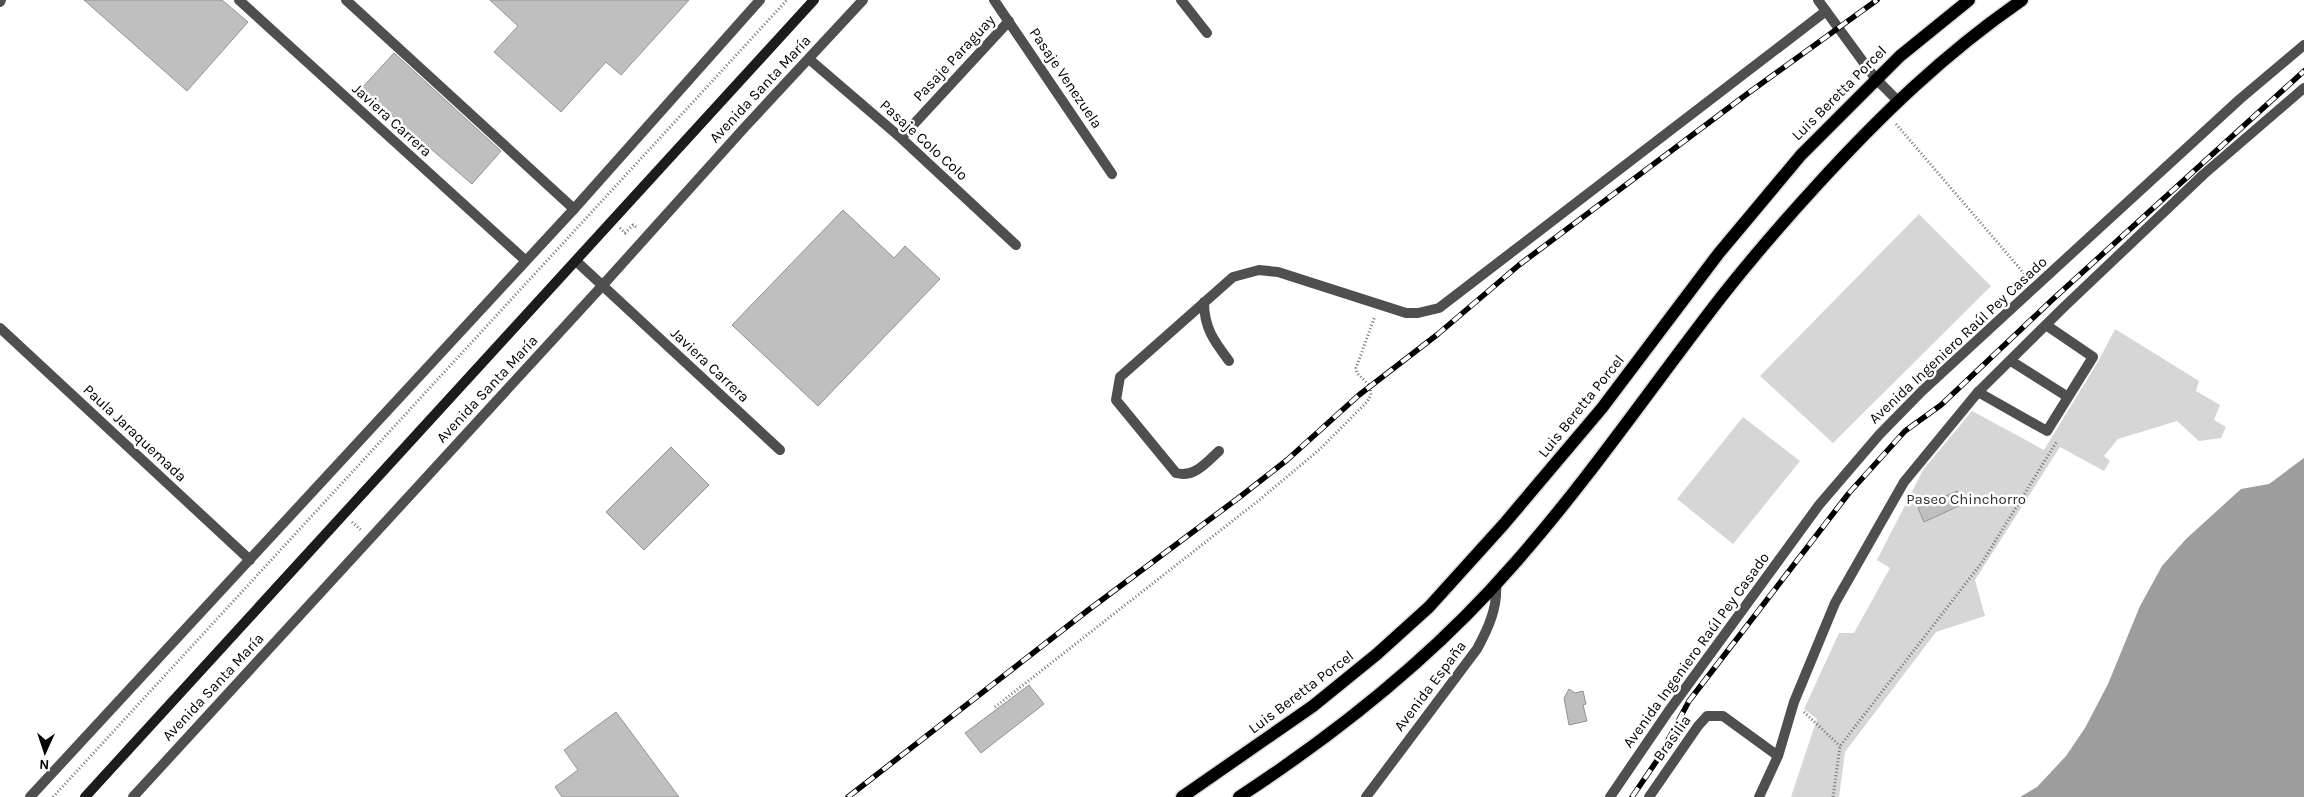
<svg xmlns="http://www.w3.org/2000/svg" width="2304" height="797" viewBox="0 0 2304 797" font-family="Karla,sans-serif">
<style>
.green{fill:#d6d6d6}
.water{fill:#9d9d9d}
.building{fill:#bfbfbf;stroke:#939393}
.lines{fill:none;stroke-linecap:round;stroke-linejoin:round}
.primary-casing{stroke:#dbdbdb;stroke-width:15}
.path{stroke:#717171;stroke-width:3;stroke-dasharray:1 2.5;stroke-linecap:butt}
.service{stroke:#4f4f4f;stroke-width:10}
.minor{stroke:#4f4f4f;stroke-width:10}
.tertiary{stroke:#4f4f4f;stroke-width:10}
.secondary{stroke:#1c1c1c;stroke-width:10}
.primary{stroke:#000;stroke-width:12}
.rail-casing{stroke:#000;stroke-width:5.5}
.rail{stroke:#fff;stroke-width:4;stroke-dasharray:11;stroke-linecap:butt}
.labels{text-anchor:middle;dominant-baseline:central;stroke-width:5;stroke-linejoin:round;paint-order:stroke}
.street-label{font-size:15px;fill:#000;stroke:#fff}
.park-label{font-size:15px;fill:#2d2d2d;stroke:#fff}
</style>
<rect width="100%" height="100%" fill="#fff"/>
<path class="green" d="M 1919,214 L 1991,286 L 1833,443 L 1760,376 Z
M 2115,329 L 2199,381 L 2196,391 L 2220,405 L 2214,420 L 2226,427 L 2221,438 L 2199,441 L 2177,421 L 2118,439 L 2104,456 L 2110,461 L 2104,471 L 2060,447 L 1975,580 L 1985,616 L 1936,632 L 1845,752 L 1839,797 L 1791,797 L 1817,719 L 1804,709 L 1839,633 L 1854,633 L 1890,568 L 1877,560 L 1923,470 L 1972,411 L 2044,450 L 2099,360 Z
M 1743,417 L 1800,461 L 1733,544 L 1677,499 Z"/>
<path class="water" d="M 2304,458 L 2304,797 L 2020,797 L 2037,787 L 2066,756 L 2085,728 L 2108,684 L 2140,606 L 2162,566 L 2186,539 L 2241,489 L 2269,484 Z"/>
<path class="building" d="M 84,0 L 222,0 L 248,22 L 187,91 Z
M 490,0 L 689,0 L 621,75 L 606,62 L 561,112 L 494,52 L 518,26 Z
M 394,53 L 501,151 L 472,184 L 361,89 Z
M 843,210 L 894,258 L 905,246 L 940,279 L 818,406 L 732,325 Z
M 671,447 L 709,485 L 644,550 L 606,512 Z
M 1957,491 L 1963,504 L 1924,522 L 1918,508 Z
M 1029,685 L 1044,704 L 981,753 L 965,733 Z
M 1569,689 L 1575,693 L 1583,691 L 1586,704 L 1583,705 L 1587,721 L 1569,725 L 1564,698 Z
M 616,712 L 679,797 L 562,797 L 555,787 L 578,770 L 564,750 Z"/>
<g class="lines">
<defs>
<path id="primary" d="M 1182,797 L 1313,706 L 1377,654 L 1429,607 L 1504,524 L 1602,408 L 1719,253 L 1801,155 L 1900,56 L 1969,0
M 1239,797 C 1340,731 1435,655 1514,564 C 1589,479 1652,386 1722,296 C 1752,258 1784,221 1817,185 C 1880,116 1945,53 2022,0"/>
</defs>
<use href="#primary" class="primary-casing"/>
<path class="path" d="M 1896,124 L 2028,278
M 620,228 L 625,233 L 633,225 L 637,228
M 352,522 L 362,531
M 995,707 L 1258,501 L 1320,449 L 1367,402 L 1371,395 L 1370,386 L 1357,373 L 1356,368 L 1375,316
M 1804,712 L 1840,746
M 53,797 L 787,0
M 1833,797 L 1840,746 L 1983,561 L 2057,441"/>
<path class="service" d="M 346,0 L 574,209
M 1204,302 C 1204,328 1214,341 1229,361
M 2011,361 L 2068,397
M 1978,392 L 2047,431 L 2093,357 L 2046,325
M 1219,451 C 1206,463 1194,478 1176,473 L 1116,400 L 1120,377 L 1233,277 L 1259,270 L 1278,272 L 1406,313 L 1418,313 L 1439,308 L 1826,11"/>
<path class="minor" d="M 239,0 L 526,261
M 994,0 L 1112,174
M 1181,0 L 1207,33
M 809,59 L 901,138 L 1016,245
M 901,138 L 1009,21
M 576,261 L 780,450
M 0,328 L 250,560
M 30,797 L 574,209 L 760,0
M 133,797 L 602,286 L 745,127 L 863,0
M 1610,797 L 1668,712 L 1819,505 L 1879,435 L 1922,391 L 2035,287 L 2240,99 L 2304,45
M 1649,797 L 1698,726 L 1707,716 L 1723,716 L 1778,756
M 1759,797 L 1778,756 L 1794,702 L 1835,603 L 1904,482 L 1978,392 L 2065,306 L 2204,174 L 2304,88"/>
<path class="tertiary" d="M 1818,0 L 1875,78 L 1897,100
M 0,2 L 1,0
M 1366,797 L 1477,649 C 1488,629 1498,607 1496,584"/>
<path class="secondary" d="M 85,797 L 814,0"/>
<use href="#primary" class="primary"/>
<defs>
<path id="rail" d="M 848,797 L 1087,611 L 1241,496 L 1287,460 L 1359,395 L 1438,334 L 1519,265 L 1747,94 L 1877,0
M 1632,797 L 1658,759 L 1689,701 L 1849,493 L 1905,431 L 1941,405 L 2052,300 L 2304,71"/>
</defs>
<use href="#rail" class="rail-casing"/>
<use href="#rail" class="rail"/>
</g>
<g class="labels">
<g class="street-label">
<text transform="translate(954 58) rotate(-47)">Pasaje Paraguay</text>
<text transform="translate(1066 78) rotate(56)">Pasaje Venezuela</text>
<text transform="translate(760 89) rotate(-47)">Avenida Santa María</text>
<text transform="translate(1839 93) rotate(-45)">Luis Beretta Porcel</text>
<text transform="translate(392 120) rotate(42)">Javiera Carrera</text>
<text transform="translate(924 140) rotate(42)">Pasaje Colo Colo</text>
<text transform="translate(1958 340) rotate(-43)">Avenida Ingeniero Raúl Pey Casado</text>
<text transform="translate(710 365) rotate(43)">Javiera Carrera</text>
<text transform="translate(487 389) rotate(-47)">Avenida Santa María</text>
<text transform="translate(1581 406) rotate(-51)">Luis Beretta Porcel</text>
<text transform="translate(135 433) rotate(43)">Paula Jaraquemada</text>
<text transform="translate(1696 650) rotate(-54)">Avenida Ingeniero Raúl Pey Casado</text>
<text transform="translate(1430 686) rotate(-53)">Avenida España</text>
<text transform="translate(213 687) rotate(-47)">Avenida Santa María</text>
<text transform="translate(1301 692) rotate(-37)">Luis Beretta Porcel</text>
<text transform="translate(1672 738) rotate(-54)">Brasilia</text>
</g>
<g class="park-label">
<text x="1966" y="499">Paseo Chinchorro</text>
</g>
</g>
<g transform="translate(45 752) rotate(183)" stroke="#ffffff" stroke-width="4" paint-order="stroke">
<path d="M0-4L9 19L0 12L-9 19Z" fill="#000000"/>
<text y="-8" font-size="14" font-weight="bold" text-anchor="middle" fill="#000000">N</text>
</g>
</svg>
